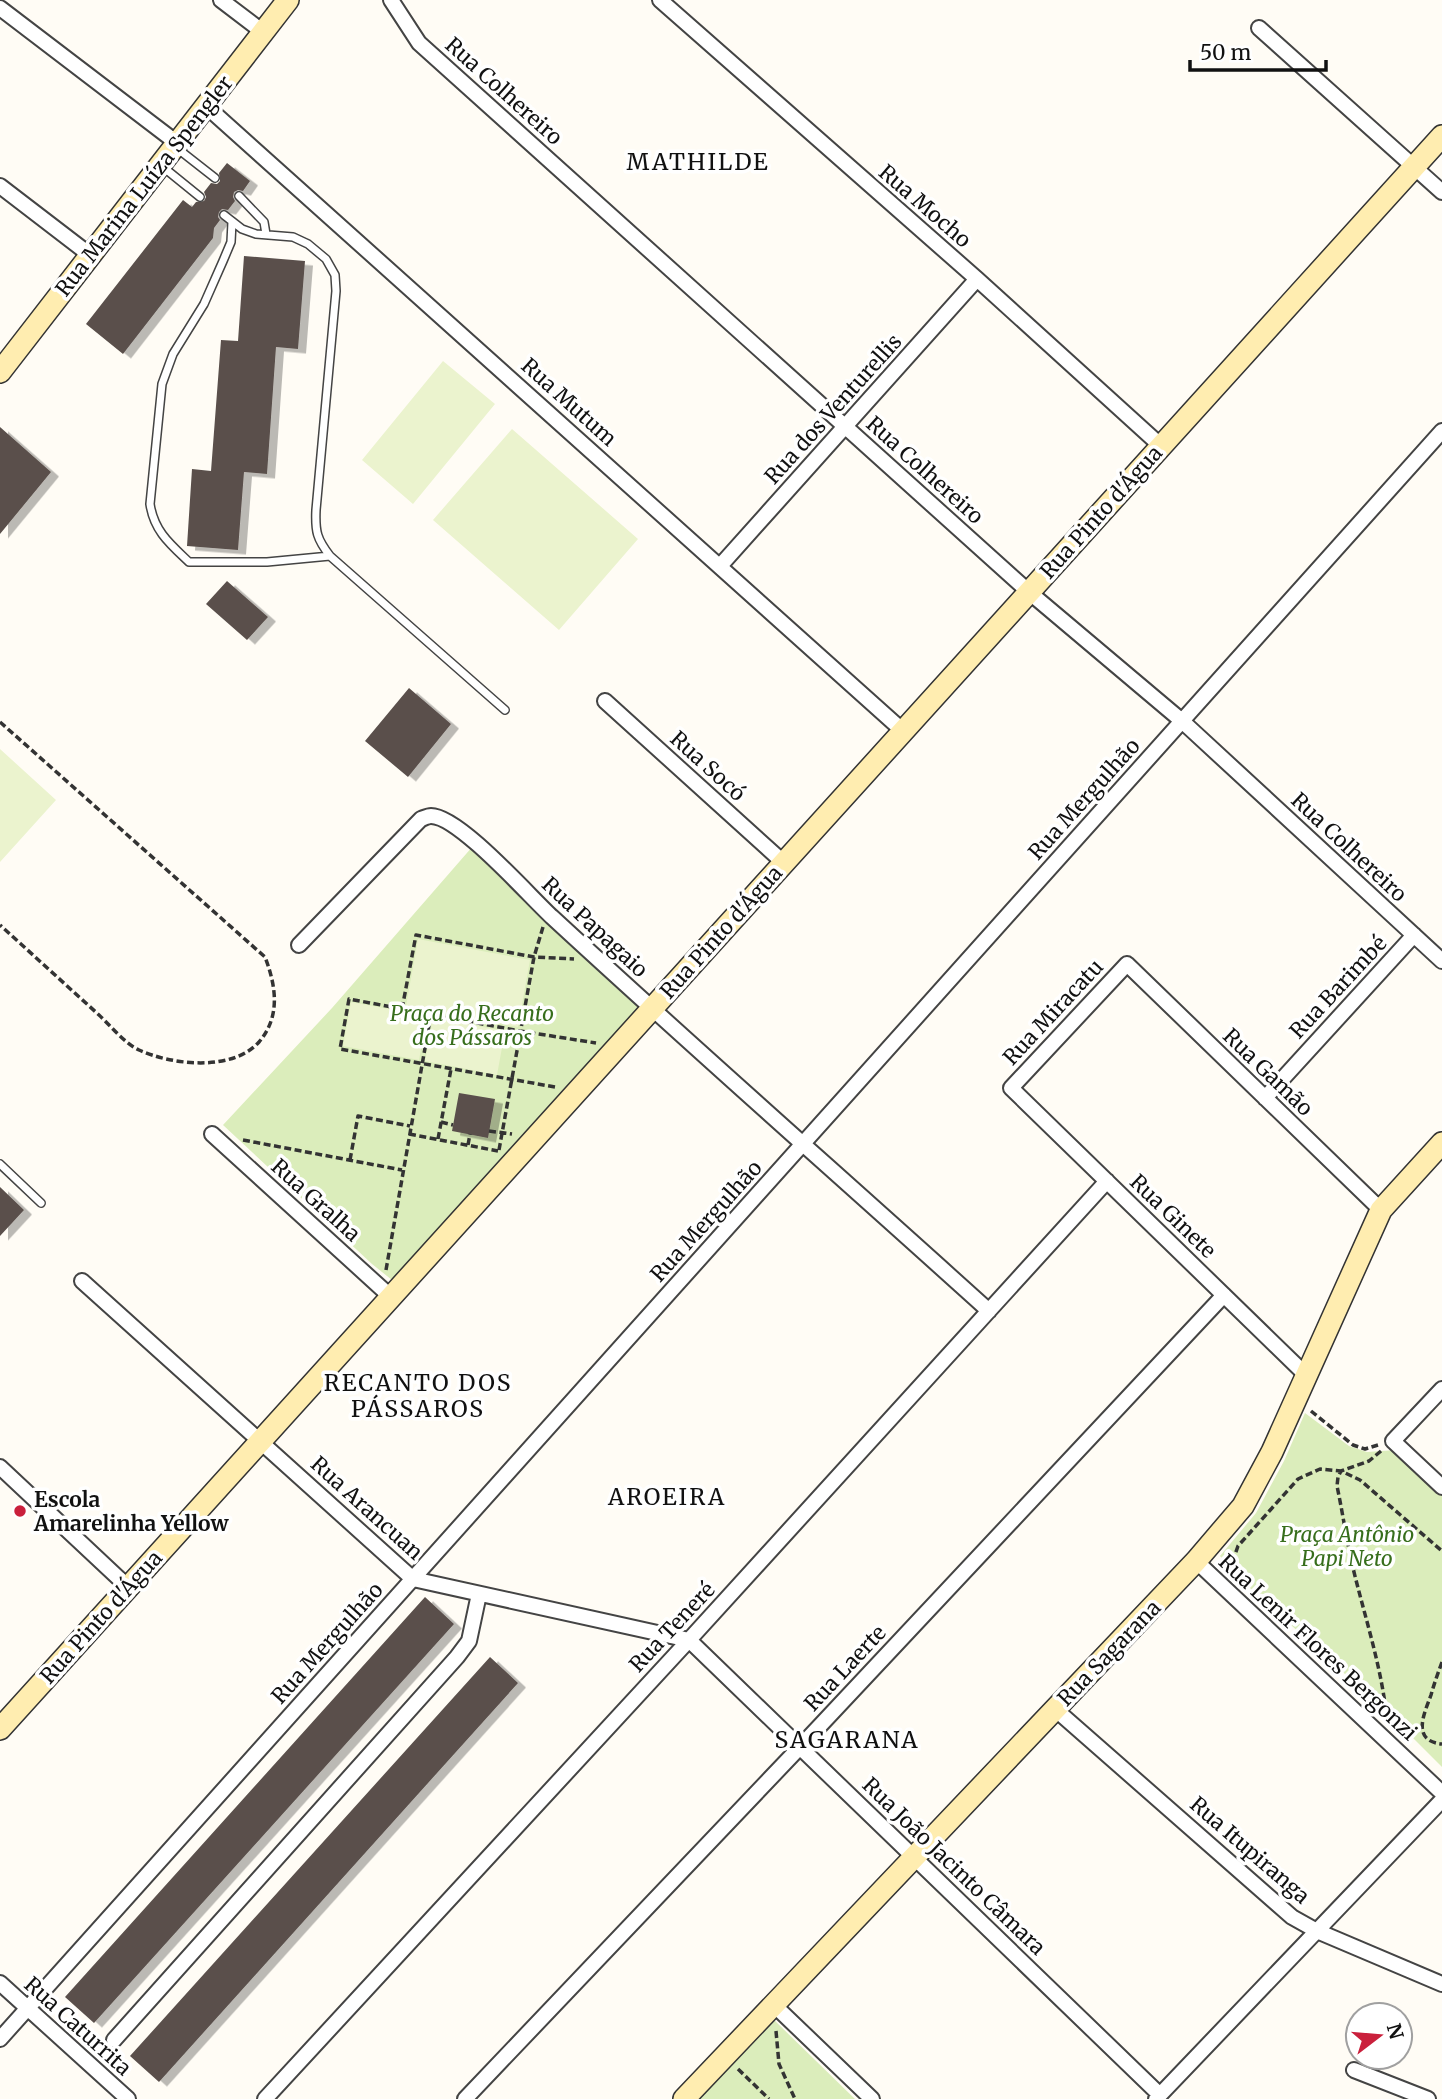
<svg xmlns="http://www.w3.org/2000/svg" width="1442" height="2099" viewBox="0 0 1442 2099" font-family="Merriweather,serif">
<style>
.green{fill:#dbedbb}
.pitch{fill:#ebf3ce}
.building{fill:#5a504c;filter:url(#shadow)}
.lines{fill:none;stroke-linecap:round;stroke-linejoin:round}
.lane-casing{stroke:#444;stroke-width:10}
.street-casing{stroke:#444;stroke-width:18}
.secondary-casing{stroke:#333;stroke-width:24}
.path{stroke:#333;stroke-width:3.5;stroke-dasharray:7 3.5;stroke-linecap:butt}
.lane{stroke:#fff;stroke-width:7}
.street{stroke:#fff;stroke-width:14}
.secondary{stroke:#ffedb0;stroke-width:21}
.poi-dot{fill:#ca203c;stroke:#fff;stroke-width:2.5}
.labels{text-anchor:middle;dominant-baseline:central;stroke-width:7;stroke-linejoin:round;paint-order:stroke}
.street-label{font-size:21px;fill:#111;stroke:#fff}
.park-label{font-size:21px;font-style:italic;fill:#376e1c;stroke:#fff}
.poi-label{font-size:21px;font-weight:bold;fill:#111;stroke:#fff;text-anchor:start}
.neighbourhood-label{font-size:23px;letter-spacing:2px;fill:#111;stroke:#fff}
</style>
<defs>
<filter id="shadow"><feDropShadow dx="8" dy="4.5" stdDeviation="0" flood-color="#0004"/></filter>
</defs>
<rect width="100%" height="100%" fill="#fffcf5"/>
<path class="green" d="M 473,846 L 646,1010 L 530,1135 L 392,1280 L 372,1264 L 223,1125 L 332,1008 Z
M 1305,1413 L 1349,1446 L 1367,1452 L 1396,1450 L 1442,1494 L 1442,1767 L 1388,1713 L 1239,1578 L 1220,1556 L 1256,1513 L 1284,1461 Z
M 772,2018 L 855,2099 L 695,2099 Z"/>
<path class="pitch" d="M 443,361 L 495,404 L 413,504 L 362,460 Z
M 512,429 L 638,539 L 559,630 L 433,520 Z
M 0,749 L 56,800 L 0,862 Z
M 418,939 L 530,960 L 518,1027 L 406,1006 Z
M 351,1002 L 427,1016 L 419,1060 L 343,1046 Z
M 433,1018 L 505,1031 L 497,1075 L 425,1061 Z"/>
<path class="building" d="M 227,163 L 250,181 L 243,191 L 238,190 L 234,192 L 233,197 L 235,201 L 228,210 L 222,209 L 219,212 L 218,217 L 220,220 L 214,228 L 213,238 L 123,354 L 86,324 L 183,200 L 192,207 L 196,202 L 204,201 L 206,197 L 204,192 L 211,183 L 217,184 L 220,181 L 219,173 Z
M 244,256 L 305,261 L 298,349 L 276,347 L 267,474 L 244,472 L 238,550 L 187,546 L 192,469 L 211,471 L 221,340 L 238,341 Z
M 0,427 L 51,472 L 0,534 Z
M 227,581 L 268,617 L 247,640 L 206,604 Z
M 409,688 L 451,724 L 408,777 L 365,741 Z
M 459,1093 L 495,1099 L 488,1138 L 452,1131 Z
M 0,1187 L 24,1210 L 0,1236 Z
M 425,1597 L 454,1624 L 94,2023 L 65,1997 Z
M 490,1657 L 518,1683 L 159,2082 L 130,2056 Z"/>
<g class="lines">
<defs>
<path id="lane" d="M 178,149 L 215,178
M 163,167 L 200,197
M 239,196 L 264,222 L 266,234
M 224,215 L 242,229 L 256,234 L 293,237 L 308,244 L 326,259 L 335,275 L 336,291 L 316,510 C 315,532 317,539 330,556 L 505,710
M 232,222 L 231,242 L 223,261 L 204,304 L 173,354 L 162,384 L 150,504 C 154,531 170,544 189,562 L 267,562 L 330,556
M 0,1164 L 41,1203"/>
<path id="street" d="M 221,0 L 263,32
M 391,0 L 419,43 L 1029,592 L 1182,721 L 1442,961
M 660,0 L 977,279 L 1161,446
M 0,8 L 177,143
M 1259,28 L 1442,192
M 206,106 L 903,731
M 0,186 L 90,255
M 720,566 L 977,279
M 605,701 L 784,863
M 299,945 L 421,819 C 424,818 428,816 431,816 C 459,816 530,897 552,917 C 696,1050 843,1179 989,1311
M 1265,1098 L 1414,935
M 212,1134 L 391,1297
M 82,1281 L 413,1579 L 689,1640 L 1160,2095
M 1306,1375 L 1011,1088 L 1127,964 L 1381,1210
M 1442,1389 L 1393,1441 L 1442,1487
M 0,1467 L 128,1587
M 1196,1561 L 1442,1793
M 1055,1709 L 1292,1917 L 1317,1931 L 1442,1984
M 0,1983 L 128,2099
M 774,2005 L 872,2099
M 0,2039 L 1442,431
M 114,2040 L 457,1657 L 469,1641 L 479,1594
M 1354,2070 L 1428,2099
M 265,2099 L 689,1640 L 1107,1181
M 465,2099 L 800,1747 L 1224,1295
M 1156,2099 L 1442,1800"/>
<path id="secondary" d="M 0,372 L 288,0
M 0,1729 L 1442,136
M 684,2099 L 1196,1561 L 1243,1506 L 1272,1452 L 1381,1210 L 1442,1143"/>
</defs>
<use href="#lane" class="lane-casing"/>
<use href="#street" class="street-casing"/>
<use href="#secondary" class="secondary-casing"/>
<path class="path" d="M 0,722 L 265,957 C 276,986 281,1016 259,1042 C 232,1072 172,1065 139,1050 C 124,1043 111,1026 99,1015 C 66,985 33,955 0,925
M 402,1009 L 416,935 L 534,957 L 574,959
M 555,1087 L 340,1049 L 349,999 L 520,1031 L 596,1043
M 441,1122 L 453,1125
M 489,1131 L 512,1134
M 409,1134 L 498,1151
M 438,1139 L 451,1069
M 243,1140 L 402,1170
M 468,1145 L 470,1134
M 499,1150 L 534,957 L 543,927
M 350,1160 L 358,1116 L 410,1126
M 386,1270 L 431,1014
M 1311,1411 L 1353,1445 L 1365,1449 L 1378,1445
M 1381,1451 L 1369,1461 L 1341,1471 L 1338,1477 L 1337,1486 C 1343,1514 1347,1544 1354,1572 C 1366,1621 1382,1669 1387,1720
M 1229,1572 L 1238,1546 L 1298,1479 L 1320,1469 L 1341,1471 L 1360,1480 L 1442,1551
M 1442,1662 C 1438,1673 1434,1684 1431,1695 C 1424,1714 1411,1741 1442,1744
M 776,2031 L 779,2064 L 795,2099
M 738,2069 L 769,2099"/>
<use href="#lane" class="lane"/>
<use href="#street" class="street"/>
<use href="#secondary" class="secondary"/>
</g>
<circle class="poi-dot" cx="20" cy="1511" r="7"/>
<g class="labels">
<g class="street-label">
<text transform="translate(504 91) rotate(42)">Rua Colhereiro</text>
<text transform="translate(144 186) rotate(-52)">Rua Marina Luíza Spengler</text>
<text transform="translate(925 206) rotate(41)">Rua Mocho</text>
<text transform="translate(569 402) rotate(42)">Rua Mutum</text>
<text transform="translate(833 409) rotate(-48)">Rua dos Venturellis</text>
<text transform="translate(925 470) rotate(42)">Rua Colhereiro</text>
<text transform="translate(1101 512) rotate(-48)">Rua Pinto d'Água</text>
<text transform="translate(708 766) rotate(42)">Rua Socó</text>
<text transform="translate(1084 799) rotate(-48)">Rua Mergulhão</text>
<text transform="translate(1349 847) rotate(43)">Rua Colhereiro</text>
<text transform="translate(595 927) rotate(43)">Rua Papagaio</text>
<text transform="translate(721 932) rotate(-48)">Rua Pinto d'Água</text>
<text transform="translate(1338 987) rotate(-47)">Rua Barimbé</text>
<text transform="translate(1053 1012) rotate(-47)">Rua Miracatu</text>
<text transform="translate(1268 1072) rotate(44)">Rua Gamão</text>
<text transform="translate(316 1200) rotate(42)">Rua Gralha</text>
<text transform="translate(1173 1216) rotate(44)">Rua Ginete</text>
<text transform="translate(706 1221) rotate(-48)">Rua Mergulhão</text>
<text transform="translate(367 1508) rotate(42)">Rua Arancuan</text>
<text transform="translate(101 1617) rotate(-48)">Rua Pinto d'Água</text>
<text transform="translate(672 1627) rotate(-47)">Rua Teneré</text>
<text transform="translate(327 1643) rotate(-48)">Rua Mergulhão</text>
<text transform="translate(1318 1647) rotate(43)">Rua Lenir Flores Bergonzi</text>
<text transform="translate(1109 1653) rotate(-46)">Rua Sagarana</text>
<text transform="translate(845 1668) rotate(-47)">Rua Laerte</text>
<text transform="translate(1250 1850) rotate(41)">Rua Itupiranga</text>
<text transform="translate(954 1866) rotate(44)">Rua João Jacinto Câmara</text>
<text transform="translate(78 2026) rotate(42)">Rua Caturrita</text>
</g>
<g class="park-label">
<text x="472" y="1013">Praça do Recanto<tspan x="472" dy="24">dos Pássaros</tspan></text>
<text x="1347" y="1534">Praça Antônio<tspan x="1347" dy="24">Papi Neto</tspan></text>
</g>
<g class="poi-label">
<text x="34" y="1499">Escola<tspan x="34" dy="24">Amarelinha Yellow</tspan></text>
</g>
<g class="neighbourhood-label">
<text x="698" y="161">MATHILDE</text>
<text x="418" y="1382">RECANTO DOS<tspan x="418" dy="26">PÁSSAROS</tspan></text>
<text x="667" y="1496">AROEIRA</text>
<text x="847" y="1739">SAGARANA</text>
</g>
</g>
<g transform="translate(1379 2036) rotate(74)"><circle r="33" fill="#ffffff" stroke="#a0a0a0" stroke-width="2"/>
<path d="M0-5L12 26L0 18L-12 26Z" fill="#ca203c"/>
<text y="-10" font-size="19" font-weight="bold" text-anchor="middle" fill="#111111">N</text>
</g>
<path d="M1190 60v10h136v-10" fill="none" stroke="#111111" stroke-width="3.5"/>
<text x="1200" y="60" font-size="21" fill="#111111" stroke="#ffffff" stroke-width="5" paint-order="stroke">50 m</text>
</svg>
